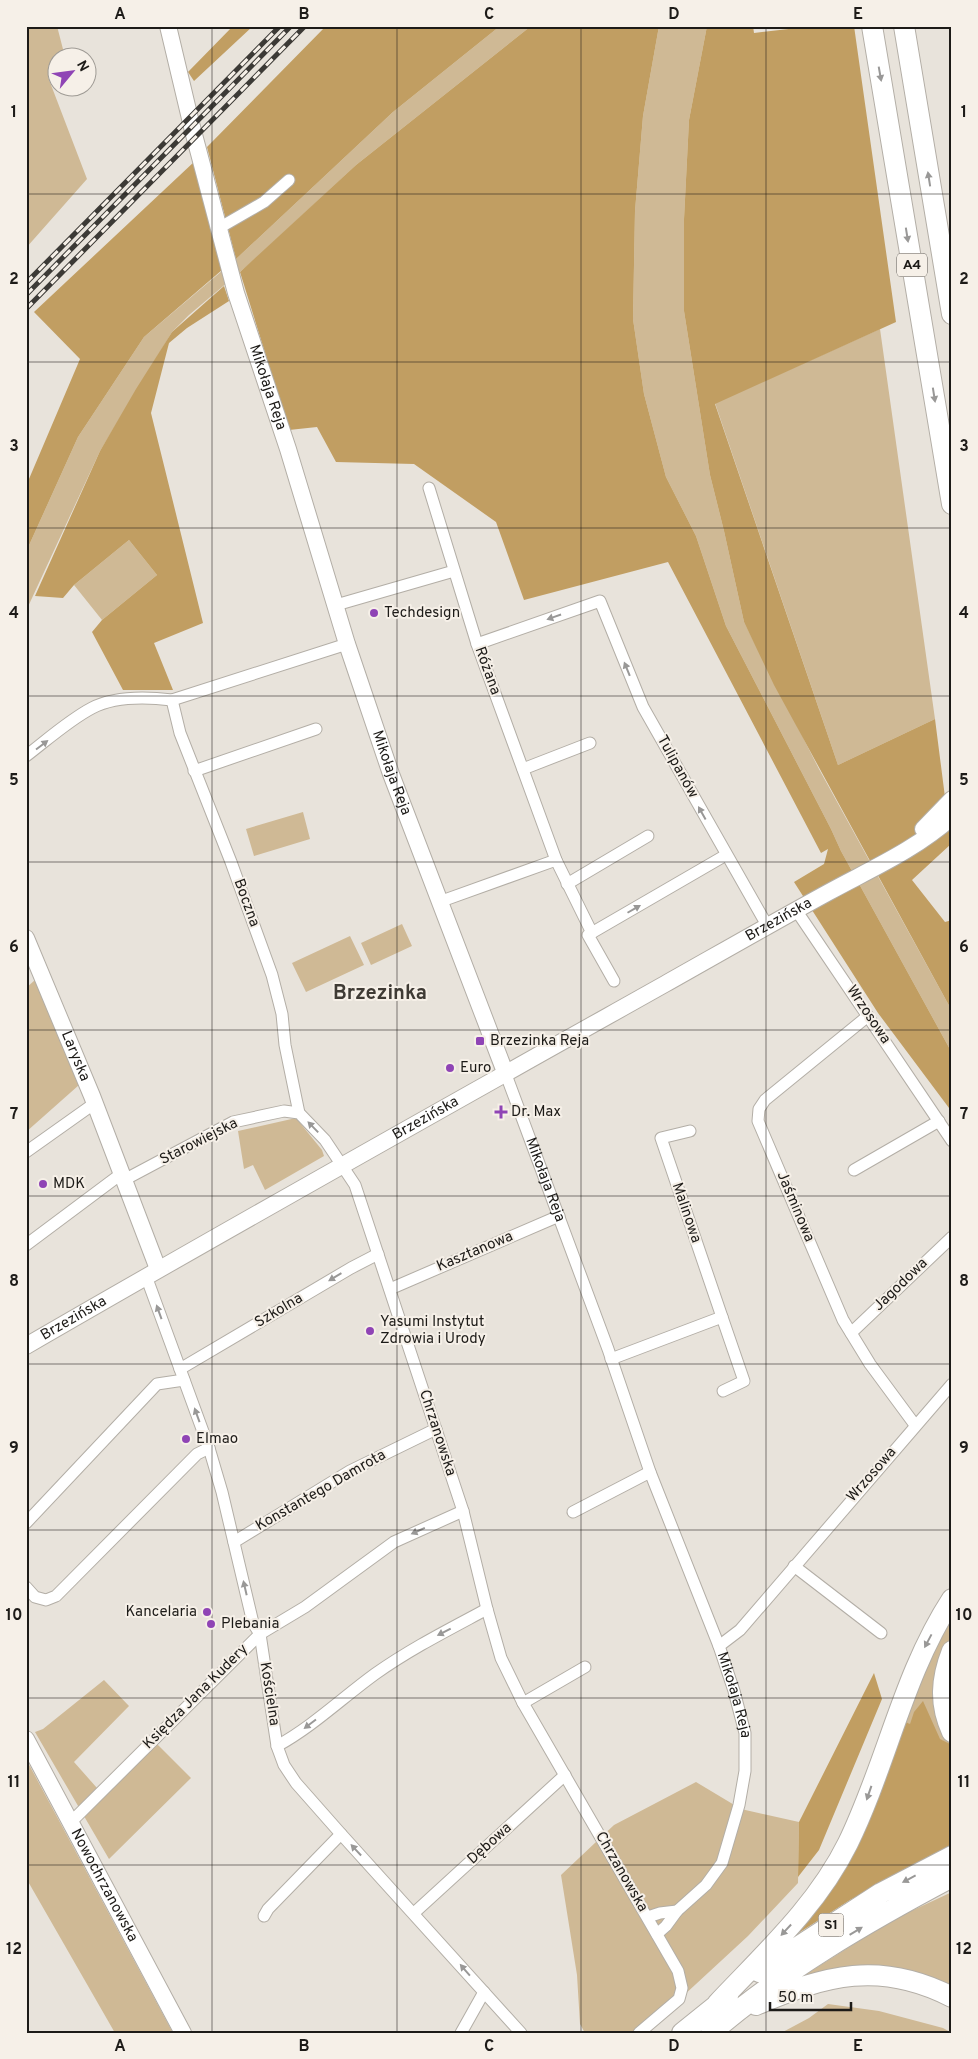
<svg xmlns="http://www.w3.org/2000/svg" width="978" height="2059" viewBox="0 0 978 2059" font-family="Overpass,sans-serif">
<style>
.green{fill:#cfb995}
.forest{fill:#c19e62}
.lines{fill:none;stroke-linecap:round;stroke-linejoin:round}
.street-casing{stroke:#b3aea6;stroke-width:13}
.secondary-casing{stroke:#b3aea6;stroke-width:18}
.highway-casing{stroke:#b3aea6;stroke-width:22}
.street{stroke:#fff;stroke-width:11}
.secondary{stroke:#fff;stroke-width:16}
.highway{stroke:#fff;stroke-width:20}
.rail-casing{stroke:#3c3a36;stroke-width:5}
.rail{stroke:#f6f0e8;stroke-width:3;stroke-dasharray:9;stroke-linecap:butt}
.oneway{fill:#999897}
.grid{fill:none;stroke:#1d1b18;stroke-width:1;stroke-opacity:0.55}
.poi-dot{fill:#8f44b5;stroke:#f6f0e8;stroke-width:2}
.labels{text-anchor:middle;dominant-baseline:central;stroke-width:4;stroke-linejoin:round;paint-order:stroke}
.shield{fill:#f6f0e8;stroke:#5e5b56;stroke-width:1}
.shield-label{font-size:14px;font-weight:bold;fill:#1d1b18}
.street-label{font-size:15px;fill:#1d1b18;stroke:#f6f0e8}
.poi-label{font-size:15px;fill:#1d1b18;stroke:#f6f0e8;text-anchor:start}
.district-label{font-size:20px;font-weight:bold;fill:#3f3b35;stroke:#f6f0e8}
.neatline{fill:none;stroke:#1d1b18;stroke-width:2}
.grid-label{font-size:16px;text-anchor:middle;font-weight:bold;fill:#1d1b18}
</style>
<rect width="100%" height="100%" fill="#e8e3db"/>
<path class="green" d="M 26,26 L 57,26 L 65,57 L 58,58 L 57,69 L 48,77 L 87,179 L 26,248 Z
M 500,26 L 531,26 L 356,165 L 254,260 L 189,315 L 172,332 L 100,451 L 26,611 L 26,552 L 78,437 L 144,337 L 236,259 L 393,112 Z
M 659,26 L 707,26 L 689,120 L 684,219 L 684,311 L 710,475 L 724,531 L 744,622 L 819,769 L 952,1011 L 952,1053 L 841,851 L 831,829 L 726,626 L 696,536 L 666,477 L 644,394 L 633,319 L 635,211 L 643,116 Z
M 880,329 L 935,719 L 838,765 L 715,403 Z
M 129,540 L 157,575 L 102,620 L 74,585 Z
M 303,812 L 310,839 L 254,856 L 246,829 Z
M 402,924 L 412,946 L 371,965 L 361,943 Z
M 350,936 L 364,965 L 306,992 L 292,963 Z
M 35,980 L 79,1085 L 26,1132 L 26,988 Z
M 296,1118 L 322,1150 L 324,1156 L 265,1190 L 253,1165 L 244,1169 L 238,1131 Z
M 952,1611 L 952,1638 L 948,1645 L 942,1724 L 951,1745 L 901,1720 Z
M 104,1680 L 129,1706 L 74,1762 L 97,1788 L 149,1736 L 191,1778 L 109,1859 L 35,1732 L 43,1729 Z
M 26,1759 L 173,2033 L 115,2033 L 26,1878 Z
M 696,1782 L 741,1809 L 799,1822 L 798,1883 L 748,1936 L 643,2033 L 585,2033 L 580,2024 L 577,1975 L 561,1875 L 614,1825 Z
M 952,1892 L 952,1992 L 919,1977 L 787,1986 L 894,1919 Z
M 828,2004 L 879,2011 L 943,2028 L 952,2033 L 781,2033 L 809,2018 Z"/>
<path class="forest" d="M 233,26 L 253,26 L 194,81 L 188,72 Z
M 326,26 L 500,26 L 393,112 L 236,259 L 207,147 Z
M 531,26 L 659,26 L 643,116 L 635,211 L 633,319 L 644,394 L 666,477 L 696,536 L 726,626 L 831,829 L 841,851 L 952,1053 L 952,1112 L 878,1013 L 794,882 L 824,864 L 828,849 L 821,853 L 668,562 L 524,600 L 496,522 L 414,464 L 336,462 L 317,427 L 289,430 L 240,272 L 356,165 Z
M 707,26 L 753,26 L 754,33 L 815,26 L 854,26 L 896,322 L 715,404 L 838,765 L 935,719 L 951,844 L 912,880 L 945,922 L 952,920 L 952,1011 L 774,685 L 744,622 L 724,531 L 710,475 L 684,311 L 684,219 L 689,120 Z
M 195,161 L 222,270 L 144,337 L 78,437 L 26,552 L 26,486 L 80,359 L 34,312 Z
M 224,286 L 229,301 L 187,328 L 169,343 L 151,413 L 203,623 L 154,643 L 173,690 L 123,690 L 92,632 L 102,620 L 157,575 L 129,540 L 74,585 L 63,598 L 35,596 L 100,451 L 136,389 L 172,332 Z
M 874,1673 L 882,1699 L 819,1850 L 798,1877 L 799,1822 Z
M 923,1701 L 940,1739 L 952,1745 L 952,1846 L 850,1900 L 794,1936 L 845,1870 L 856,1845 L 901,1720 L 910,1724 L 914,1712 Z"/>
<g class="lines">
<defs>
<g id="street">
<path d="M 219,228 L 264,202 L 289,180"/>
<path d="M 429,488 L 477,644 L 556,860 L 592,933"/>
<path d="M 336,605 L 454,571"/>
<path d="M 477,644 L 600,601 L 643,707 L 768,927"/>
<path d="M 172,700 L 180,733 L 231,862 L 272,975 L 282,1014 L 285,1045 L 299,1113"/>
<path d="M 26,756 C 47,740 69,720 92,708 C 115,696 147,697 172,700 L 347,644"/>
<path d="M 523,769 L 590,743"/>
<path d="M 194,771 L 316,729"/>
<path d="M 567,884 L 648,836"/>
<path d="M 439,902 L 556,860"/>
<path d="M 796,910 L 952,1141"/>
<path d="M 614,981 L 588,935 L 726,855"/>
<path d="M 868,1016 L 765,1100 L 759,1109 L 758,1121 L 843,1320 L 870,1364 L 915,1425"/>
<path id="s1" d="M 505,1072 L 608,1349 L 650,1472 L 719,1646 L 734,1691 L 745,1733 L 745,1771 L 739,1805 L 722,1863 L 706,1885 L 677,1911 L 666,1926 L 657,1934"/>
<path d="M 690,1131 L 661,1138 L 722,1317"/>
<path d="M 26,1152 L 95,1103"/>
<path d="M 854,1170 L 939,1121"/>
<path d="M 124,1180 L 233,1122 L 284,1111 L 299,1113 L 325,1140 L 355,1185 L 463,1511 L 487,1609 L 501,1658 L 523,1703 L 678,1971 L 682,1988 L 679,1999 L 639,2033"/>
<path d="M 26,1245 L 121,1174"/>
<path d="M 146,1276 L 209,1448 L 222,1492 L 253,1623 L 260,1634 L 277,1746 L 284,1765 L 296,1783 L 341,1834 L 521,2033"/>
<path d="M 390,1289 L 559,1216"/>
<path d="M 851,1333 L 952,1237"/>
<path d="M 611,1359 L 722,1317 L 744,1381 L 723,1391"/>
<path d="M 180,1369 L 351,1268 L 378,1254"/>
<path d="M 573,1512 L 650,1472"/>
<path d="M 26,1523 L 157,1384 L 184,1380"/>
<path d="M 234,1542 L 350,1471 L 436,1429"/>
<path d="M 794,1566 L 881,1633"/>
<path d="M 26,1587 L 35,1597 L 46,1600 L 56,1596 L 197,1454 L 209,1448"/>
<path d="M 719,1646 L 740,1630 L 952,1384"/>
<path d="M 523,1703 L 585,1667"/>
<path d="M 277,1746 C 312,1727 342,1698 375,1674 C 412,1648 448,1630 487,1609"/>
<path d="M 71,1822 L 260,1634 L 305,1607 L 394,1542 L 463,1511"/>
<path d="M 414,1913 L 565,1775"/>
<path d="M 264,1916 L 268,1909 L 341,1834"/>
<path d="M 648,1917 L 660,1913 L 677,1911"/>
<path d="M 461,2033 L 484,1992"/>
</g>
<g id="secondary">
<path id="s2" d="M 168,26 L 192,127 L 236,293 L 288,449 L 347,644 L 391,774 L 505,1072"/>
<path d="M 923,829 L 952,799"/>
<path id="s3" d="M 26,938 L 92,1096 L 158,1269"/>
<path id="s4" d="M 26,1346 C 238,1223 451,1104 665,984 C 720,953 774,922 829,892 C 871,869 915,850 952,817"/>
<path id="s5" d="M 26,1739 L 183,2033"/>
</g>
<path id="highway" d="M 872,26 L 952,504
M 904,26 L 952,314
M 952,1651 C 941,1679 939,1704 952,1732
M 759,1972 L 881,1893 L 952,1856
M 717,2004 C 764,1954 817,1906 848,1843 C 887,1763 903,1674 952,1599
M 756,2005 C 826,1975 880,1960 952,1997
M 682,2033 L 728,1996
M 711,2033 C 784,1970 867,1922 952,1877"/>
</defs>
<use href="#street" class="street-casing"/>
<use href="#secondary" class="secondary-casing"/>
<use href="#highway" class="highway-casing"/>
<use href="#street" class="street"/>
<use href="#secondary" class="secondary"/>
<use href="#highway" class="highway"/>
<defs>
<path id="rail" d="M 26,283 L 280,26
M 26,295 L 291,26
M 26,309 L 305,26"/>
</defs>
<use href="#rail" class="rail-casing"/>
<use href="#rail" class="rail"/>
</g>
<defs><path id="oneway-solid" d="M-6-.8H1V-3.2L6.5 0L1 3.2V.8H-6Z" transform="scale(1.25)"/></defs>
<g class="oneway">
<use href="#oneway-solid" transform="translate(880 74) rotate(80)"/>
<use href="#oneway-solid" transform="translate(929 179) rotate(-99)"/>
<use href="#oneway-solid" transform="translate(907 235) rotate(81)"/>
<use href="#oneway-solid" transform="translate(934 395) rotate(81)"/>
<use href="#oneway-solid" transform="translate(554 617) rotate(161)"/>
<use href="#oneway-solid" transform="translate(627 669) rotate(-112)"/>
<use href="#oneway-solid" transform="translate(42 745) rotate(-37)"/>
<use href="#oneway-solid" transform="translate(702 813) rotate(-119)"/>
<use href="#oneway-solid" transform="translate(634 909) rotate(-30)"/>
<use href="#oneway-solid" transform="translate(313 1127) rotate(-134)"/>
<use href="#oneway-solid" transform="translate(335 1277) rotate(149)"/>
<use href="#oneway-solid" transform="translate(159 1312) rotate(-110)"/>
<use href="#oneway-solid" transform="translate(197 1415) rotate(-110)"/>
<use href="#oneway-solid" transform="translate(418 1531) rotate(156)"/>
<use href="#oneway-solid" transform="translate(245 1588) rotate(-103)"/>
<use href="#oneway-solid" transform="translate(444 1632) rotate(153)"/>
<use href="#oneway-solid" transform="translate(928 1641) rotate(118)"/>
<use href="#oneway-solid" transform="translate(310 1724) rotate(143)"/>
<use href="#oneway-solid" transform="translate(869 1793) rotate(109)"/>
<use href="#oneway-solid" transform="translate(356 1850) rotate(-133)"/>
<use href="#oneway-solid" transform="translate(909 1879) rotate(152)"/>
<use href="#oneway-solid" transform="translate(786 1930) rotate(133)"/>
<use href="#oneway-solid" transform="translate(856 1931) rotate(-31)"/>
<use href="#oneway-solid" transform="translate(465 1970) rotate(-131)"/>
</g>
<path class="grid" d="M 212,26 L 212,2033M 397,26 L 397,2033M 581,26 L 581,2033M 766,26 L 766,2033M 26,194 L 952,194M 26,362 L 952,362M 26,528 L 952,528M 26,696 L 952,696M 26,862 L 952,862M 26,1030 L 952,1030M 26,1196 L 952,1196M 26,1364 L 952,1364M 26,1530 L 952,1530M 26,1698 L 952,1698M 26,1865 L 952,1865"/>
<g class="poi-dot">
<circle cx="374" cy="613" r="5"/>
<rect x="475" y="1036" width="10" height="10" rx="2.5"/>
<circle cx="450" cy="1068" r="5"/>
<path d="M498.5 1104.5h5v5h5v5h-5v5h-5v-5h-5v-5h5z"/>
<circle cx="43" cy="1184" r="5"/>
<circle cx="370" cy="1331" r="5"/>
<circle cx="186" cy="1439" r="5"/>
<circle cx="207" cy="1612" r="5"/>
<circle cx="211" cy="1624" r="5"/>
</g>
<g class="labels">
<g class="shield">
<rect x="897" y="253.5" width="30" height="23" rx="4"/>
<rect x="818.5" y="1913.5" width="25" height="23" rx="4"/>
</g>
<g class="shield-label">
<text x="912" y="265">A4</text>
<text x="831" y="1925">S1</text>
</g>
<g class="street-label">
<text stroke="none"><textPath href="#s2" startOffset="375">Mikołaja Reja</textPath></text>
<text transform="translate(487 671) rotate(70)">Różana</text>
<text transform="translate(677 767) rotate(61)">Tulipanów</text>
<text stroke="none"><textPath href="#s2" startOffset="780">Mikołaja Reja</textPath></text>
<text transform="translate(246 903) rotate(70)">Boczna</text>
<text stroke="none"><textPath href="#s4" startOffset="865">Brzezińska</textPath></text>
<text transform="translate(868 1015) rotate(56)">Wrzosowa</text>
<text stroke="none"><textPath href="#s3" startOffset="128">Laryska</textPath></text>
<text stroke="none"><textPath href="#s4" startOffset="460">Brzezińska</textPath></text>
<text transform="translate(199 1142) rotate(-27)">Starowiejska</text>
<text stroke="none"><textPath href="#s1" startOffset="115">Mikołaja Reja</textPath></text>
<text transform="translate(795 1207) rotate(67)">Jaśminowa</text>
<text transform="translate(686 1213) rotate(71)">Malinowa</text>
<text transform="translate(475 1252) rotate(-23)">Kasztanowa</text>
<text transform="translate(901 1285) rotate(-44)">Jagodowa</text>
<text transform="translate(279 1311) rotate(-31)">Szkolna</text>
<text stroke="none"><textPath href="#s4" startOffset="55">Brzezińska</textPath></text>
<text transform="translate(437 1433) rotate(72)">Chrzanowska</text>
<text transform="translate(872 1475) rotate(-49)">Wrzosowa</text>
<text transform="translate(321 1491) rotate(-30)">Konstantego Damrota</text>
<text transform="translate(269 1694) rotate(81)">Kościelna</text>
<text stroke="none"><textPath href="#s1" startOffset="664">Mikołaja Reja</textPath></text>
<text transform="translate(196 1697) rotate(-45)">Księdza Jana Kudery</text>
<text transform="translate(490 1844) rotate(-42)">Dębowa</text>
<text transform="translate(621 1872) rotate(60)">Chrzanowska</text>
<text stroke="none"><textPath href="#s5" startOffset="166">Nowochrzanowska</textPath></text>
</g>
<g class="poi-label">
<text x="384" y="613">Techdesign</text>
<text x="490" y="1041">Brzezinka Reja</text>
<text x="460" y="1068">Euro</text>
<text x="511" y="1112">Dr. Max</text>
<text x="53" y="1184">MDK</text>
<text x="380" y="1322">Yasumi Instytut<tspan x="380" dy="17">Zdrowia i Urody</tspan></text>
<text x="196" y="1439">Elmao</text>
<text x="197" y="1612" text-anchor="end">Kancelaria</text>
<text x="221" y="1624">Plebania</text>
</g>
<g class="district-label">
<text x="380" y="994">Brzezinka</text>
</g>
</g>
<rect width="978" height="2059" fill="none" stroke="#f6f0e8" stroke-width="55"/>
<g transform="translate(72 72) rotate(61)"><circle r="24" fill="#f6f0e8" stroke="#9f9b95"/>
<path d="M0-4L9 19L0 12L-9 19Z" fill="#8f44b5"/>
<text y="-8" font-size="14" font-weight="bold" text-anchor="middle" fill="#1d1b18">N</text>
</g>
<path d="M770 2002v8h81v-8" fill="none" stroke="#1d1b18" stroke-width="2.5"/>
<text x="778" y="2002" font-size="15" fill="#1d1b18" stroke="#f6f0e8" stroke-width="4" paint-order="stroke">50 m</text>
<rect x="28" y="28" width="922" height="2004" class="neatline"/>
<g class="grid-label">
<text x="120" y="19">A</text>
<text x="304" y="19">B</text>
<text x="489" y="19">C</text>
<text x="674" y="19">D</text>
<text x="858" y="19">E</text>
<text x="14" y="117">1</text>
<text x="964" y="117">1</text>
<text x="14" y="284">2</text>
<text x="964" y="284">2</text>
<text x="14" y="451">3</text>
<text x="964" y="451">3</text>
<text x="14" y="618">4</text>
<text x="964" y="618">4</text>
<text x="14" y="785">5</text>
<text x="964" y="785">5</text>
<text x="14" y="952">6</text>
<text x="964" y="952">6</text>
<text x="14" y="1119">7</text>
<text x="964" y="1119">7</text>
<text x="14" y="1286">8</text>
<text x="964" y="1286">8</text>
<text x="14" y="1453">9</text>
<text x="964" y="1453">9</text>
<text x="14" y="1620">10</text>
<text x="964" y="1620">10</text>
<text x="14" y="1787">11</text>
<text x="964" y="1787">11</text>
<text x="14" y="1954">12</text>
<text x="964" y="1954">12</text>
<text x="120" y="2051">A</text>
<text x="304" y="2051">B</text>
<text x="489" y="2051">C</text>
<text x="674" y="2051">D</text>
<text x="858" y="2051">E</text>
</g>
</svg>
